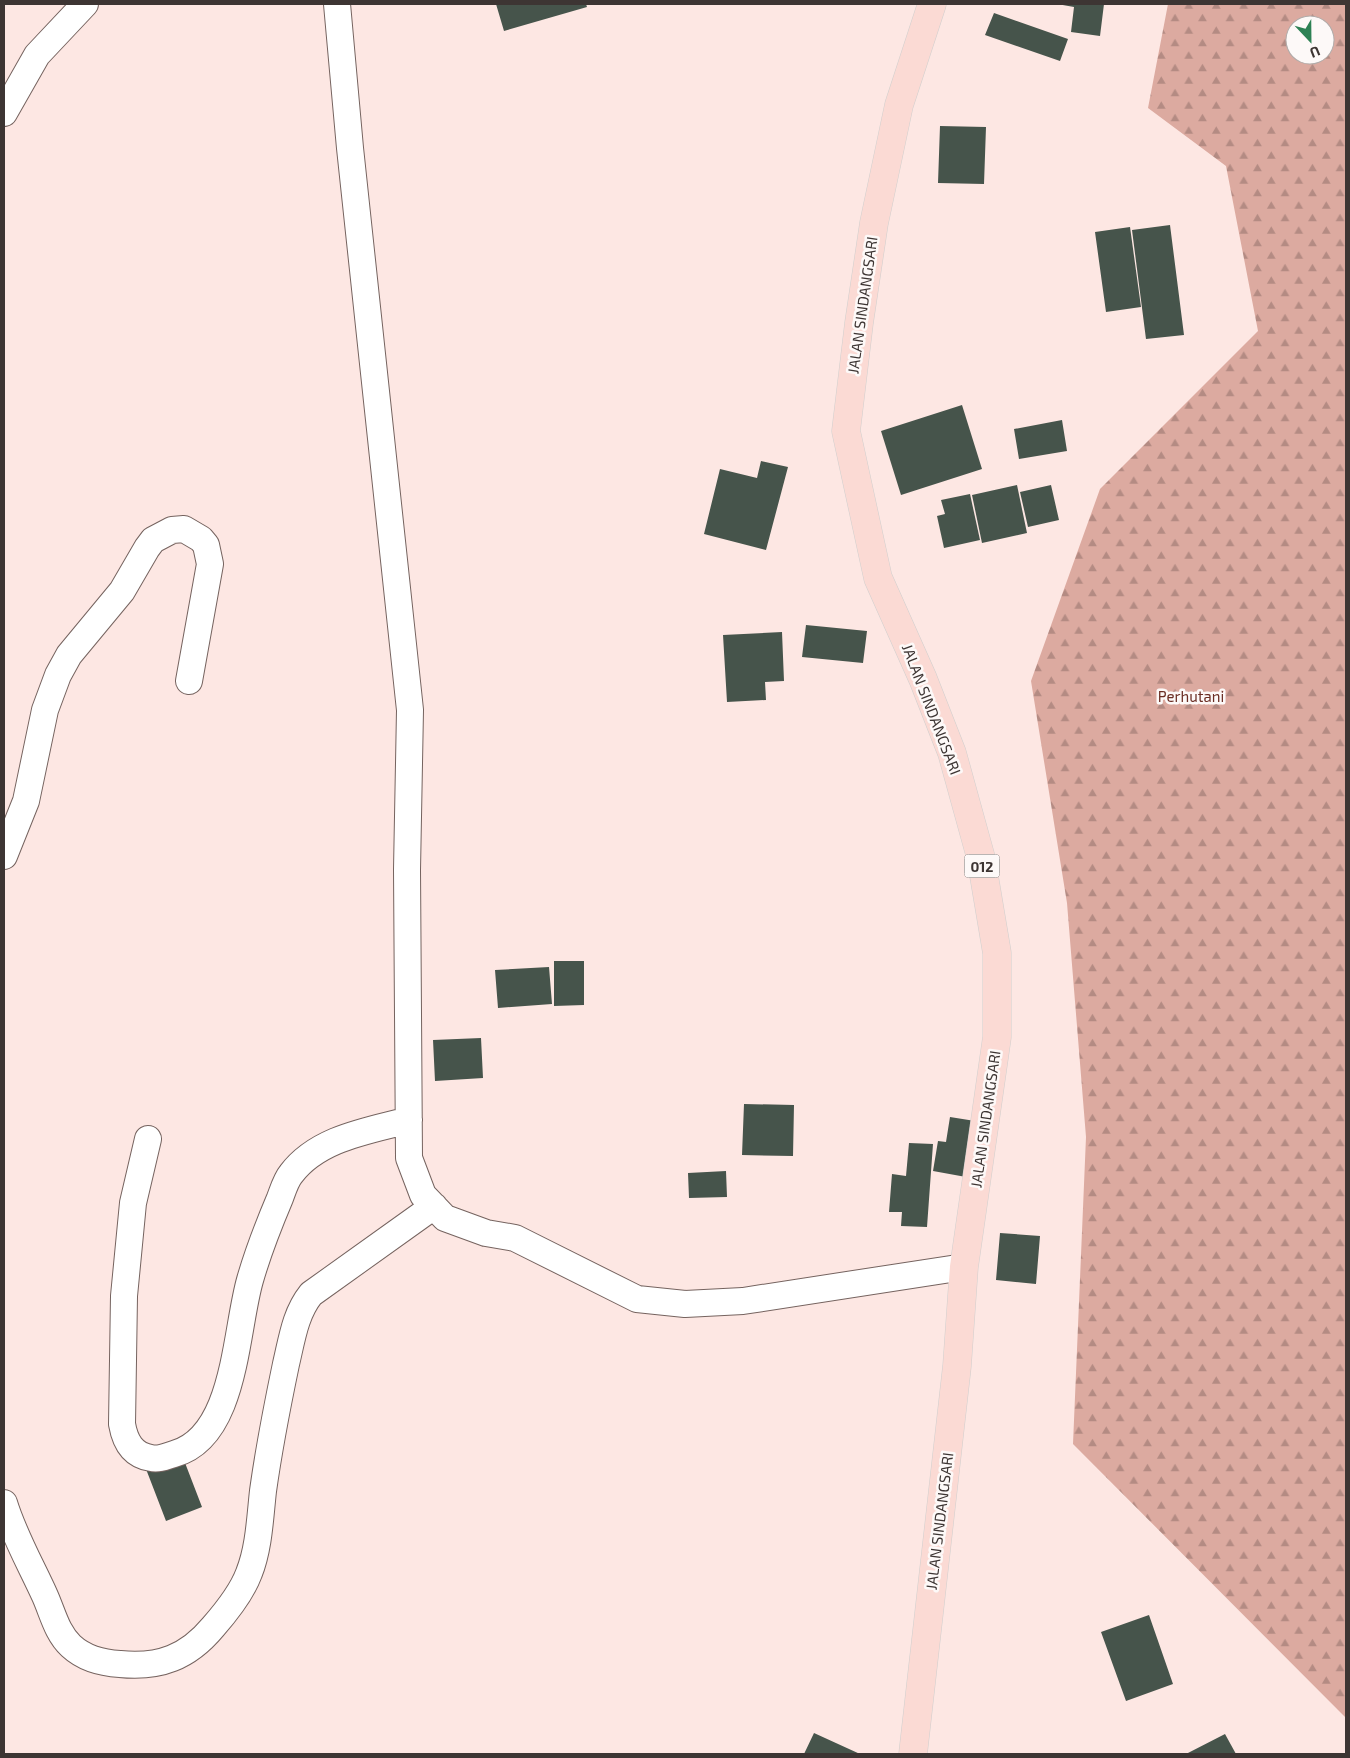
<svg xmlns="http://www.w3.org/2000/svg" width="1350" height="1758" viewBox="0 0 1350 1758" font-family="'Exo 2',sans-serif">
<style>
.forest{fill:url(#forest-firs);fill-rule:evenodd}
.building{fill:#46544b}
.lines{fill:none;stroke-linecap:round;stroke-linejoin:round}
.minor-casing{stroke:#75635f;stroke-width:28}
.primary-casing{stroke:#d0cfce;stroke-width:29}
.minor{stroke:#fff;stroke-width:26}
.primary{stroke:#fbdad4;stroke-width:28}
.labels{text-anchor:middle;dominant-baseline:central;stroke-width:5;stroke-linejoin:round;paint-order:stroke}
.shield{fill:#fdf9f8;stroke:#77706e;stroke-width:1}
.shield-label{font-size:14px;font-weight:bold;fill:#3d3533}
.street-label{font-size:15px;fill:#3d3533;stroke:#fdf9f8}
.park-label{font-size:15px;fill:#6b2d23;stroke:#fdf9f8}
</style>
<defs>
<pattern id="forest-firs" width="22" height="20" patternUnits="userSpaceOnUse" patternTransform="scale(1.25)"><rect width="22" height="20" fill="#dcaaa0"/><path d="M5 1l3.5 6h-7zM16 11l3.5 6h-7z" fill="#b48b83"/></pattern>
</defs>
<rect width="100%" height="100%" fill="#fde7e3"/>
<path class="forest" d="M 1168,4 L 1346,4 L 1346,1718 L 1073,1444 L 1086,1137 L 1067,903 L 1031,681 L 1100,489 L 1258,331 L 1226,166 L 1148,108 ZM 1295,25 L 1325,25 L 1325,55 L 1295,55 Z"/>
<path class="building" d="M 496,4 L 586,4 L 587,7 L 504,31 Z
M 1057,4 L 1104,4 L 1100,36 L 1071,32 L 1074,7 Z
M 994,13 L 1068,39 L 1060,61 L 985,35 Z
M 940,126 L 986,127 L 984,184 L 938,183 Z
M 1170,225 L 1184,335 L 1146,339 L 1132,230 Z
M 1130,227 L 1141,307 L 1106,312 L 1095,232 Z
M 962,405 L 982,469 L 901,495 L 881,431 Z
M 1062,420 L 1067,451 L 1019,459 L 1014,429 Z
M 761,461 L 788,467 L 766,550 L 704,534 L 720,469 L 757,478 Z
M 1017,485 L 1027,533 L 982,543 L 972,495 Z
M 1051,485 L 1059,520 L 1028,527 L 1020,492 Z
M 970,494 L 980,540 L 944,548 L 937,516 L 945,514 L 941,500 Z
M 806,625 L 867,631 L 863,663 L 802,657 Z
M 782,632 L 784,681 L 765,682 L 766,700 L 727,702 L 723,635 Z
M 554,961 L 584,961 L 584,1005 L 554,1006 Z
M 549,967 L 552,1004 L 498,1008 L 495,970 Z
M 481,1038 L 483,1078 L 435,1081 L 433,1040 Z
M 744,1104 L 794,1105 L 793,1156 L 742,1155 Z
M 950,1117 L 975,1121 L 966,1177 L 933,1171 L 938,1141 L 946,1142 Z
M 909,1143 L 933,1144 L 927,1227 L 901,1226 L 902,1212 L 889,1212 L 892,1174 L 906,1176 Z
M 726,1171 L 727,1197 L 689,1198 L 688,1173 Z
M 1000,1233 L 1040,1236 L 1036,1284 L 996,1280 Z
M 182,1455 L 202,1507 L 166,1521 L 146,1469 Z
M 1149,1615 L 1173,1684 L 1126,1701 L 1101,1632 Z
M 814,1733 L 860,1754 L 804,1754 Z
M 1225,1734 L 1236,1754 L 1186,1754 Z"/>
<g class="lines">
<defs>
<path id="minor" d="M 337,4 L 350,148 L 410,710 L 407,870 L 409,1158 L 423,1195 L 445,1218 L 486,1233 L 515,1238 L 637,1299 L 685,1304 L 743,1301 L 964,1267
M 4,113 L 37,55 L 85,4
M 4,856 L 26,801 L 45,710 L 58,675 L 69,655 L 122,591 L 147,548 L 153,540 L 172,530 L 184,529 L 201,539 L 206,545 L 210,564 L 189,681
M 148,1139 L 133,1203 L 124,1296 L 122,1424 C 125,1441 132,1455 151,1458 C 159,1460 167,1456 174,1454 C 236,1437 235,1332 250,1280 C 258,1252 269,1224 280,1198 C 283,1190 286,1180 291,1174 C 318,1138 368,1131 409,1120
M 4,1503 C 14,1536 31,1565 45,1596 C 53,1614 57,1633 71,1646 C 85,1659 102,1663 120,1664 C 160,1668 188,1657 213,1627 C 227,1611 242,1592 249,1573 C 259,1548 260,1518 263,1491 C 269,1448 277,1407 286,1364 C 292,1339 295,1314 311,1294 L 434,1206"/>
<path id="primary" d="M 913,1754 L 957,1366 L 964,1267 L 997,1037 L 997,953 L 981,858 L 952,753 L 923,679 L 878,578 L 846,431 L 859,323 L 874,223 L 899,105 L 932,4"/>
</defs>
<use href="#minor" class="minor-casing"/>
<use href="#primary" class="primary-casing"/>
<use href="#minor" class="minor"/>
<use href="#primary" class="primary"/>
</g>
<g class="labels">
<rect class="shield" x="964.5" y="854.5" width="35" height="23" rx="4"/>
<g class="shield-label">
<text x="982" y="866">012</text>
</g>
<g class="street-label">
<text transform="translate(862 305) rotate(-82)">JALAN SINDANGSARI</text>
<text transform="translate(932 709) rotate(69)">JALAN SINDANGSARI</text>
<text transform="translate(985 1119) rotate(-82)">JALAN SINDANGSARI</text>
<text transform="translate(939 1521) rotate(-83)">JALAN SINDANGSARI</text>
</g>
<g class="park-label">
<text x="1191" y="696">Perhutani</text>
</g>
</g>
<rect width="1350" height="1758" fill="none" stroke="#3d3533" stroke-width="10"/>
<g transform="translate(1310 40) rotate(158)"><circle r="24" fill="#fdf9f8" stroke="#b0aba9"/>
<path d="M0-4L9 19L0 12L-9 19Z" fill="#2d8154"/>
<text y="-8" font-size="14" font-weight="bold" text-anchor="middle" fill="#3d3533">U</text>
</g>
</svg>
